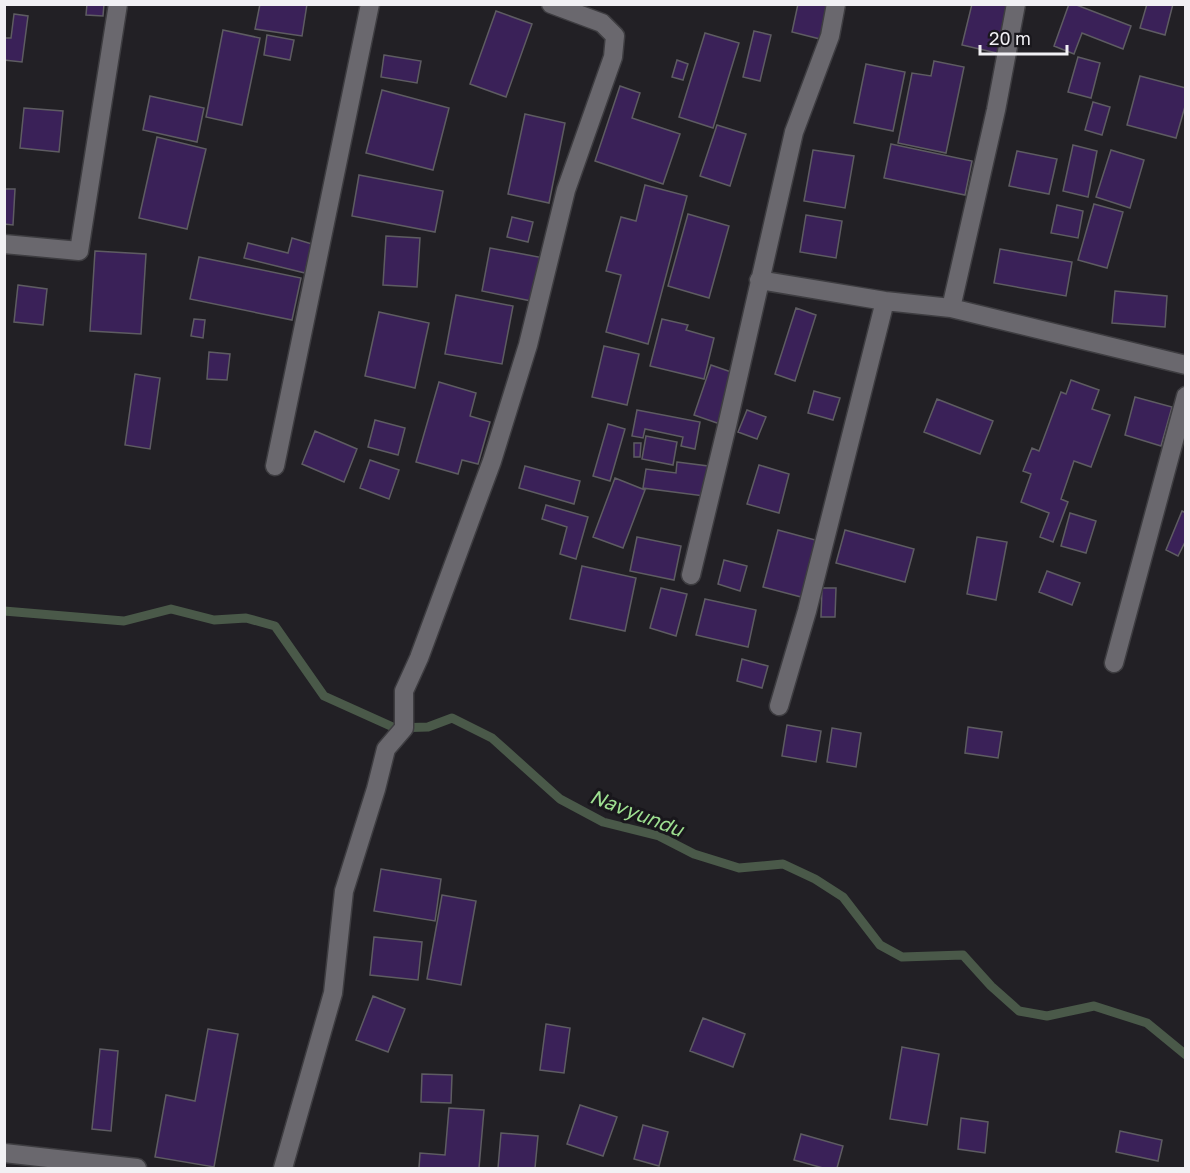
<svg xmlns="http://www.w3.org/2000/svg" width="1190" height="1173" viewBox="0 0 1190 1173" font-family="'Golos Text',sans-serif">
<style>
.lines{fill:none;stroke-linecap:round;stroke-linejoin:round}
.stream{stroke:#4a5949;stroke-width:9}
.building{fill:#3a2158;stroke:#5e5c62;stroke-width:1.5}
.street-casing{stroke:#3e3d41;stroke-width:21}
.street{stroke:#6a686e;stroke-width:18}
.labels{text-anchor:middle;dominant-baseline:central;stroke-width:6;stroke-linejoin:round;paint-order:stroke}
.water-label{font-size:20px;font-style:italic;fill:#9ee091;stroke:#19171c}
</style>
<rect width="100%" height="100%" fill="#222025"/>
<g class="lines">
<path class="stream" d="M 4,611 L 124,621 L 171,609 L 214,620 L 246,618 L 275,626 L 324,696 L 395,728 L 428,727 L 452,718 L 492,738 L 560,799 L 603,822 L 659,836 L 694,854 L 739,868 L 783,864 L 815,879 L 843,897 L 880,945 L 902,957 L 963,955 L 991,986 L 1019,1011 L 1047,1016 L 1094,1006 L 1147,1023 L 1186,1055"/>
</g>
<path class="building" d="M 87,4 L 104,4 L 103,16 L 86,15 Z
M 260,4 L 307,4 L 302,36 L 255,29 Z
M 798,4 L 832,4 L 824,40 L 792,32 Z
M 972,4 L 1012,4 L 1001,54 L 962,45 Z
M 1069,4 L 1074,4 L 1131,26 L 1123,49 L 1082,33 L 1074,54 L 1054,46 Z
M 1147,4 L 1173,4 L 1165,35 L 1140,28 Z
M 496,11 L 532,24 L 506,97 L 470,84 Z
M 14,14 L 28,16 L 22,62 L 4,60 L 4,38 L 11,38 Z
M 223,30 L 260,38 L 242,125 L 206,117 Z
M 754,31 L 771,35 L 760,81 L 743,77 Z
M 705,33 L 739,43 L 713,128 L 679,117 Z
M 267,35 L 294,40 L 290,60 L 264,55 Z
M 384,55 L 421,61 L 417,83 L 381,77 Z
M 1078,57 L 1100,63 L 1091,98 L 1068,92 Z
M 677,60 L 688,64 L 683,80 L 672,77 Z
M 934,61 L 964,67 L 946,153 L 898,143 L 912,73 L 931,76 Z
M 866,64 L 905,72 L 893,131 L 854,123 Z
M 1140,76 L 1186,88 L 1186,103 L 1176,138 L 1127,125 Z
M 620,86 L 640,93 L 632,118 L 680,134 L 663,184 L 595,161 Z
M 382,90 L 449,108 L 433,170 L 366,153 Z
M 150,96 L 204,108 L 197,142 L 143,130 Z
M 1093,102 L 1110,107 L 1102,135 L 1085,130 Z
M 24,108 L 63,111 L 59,152 L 20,148 Z
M 525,114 L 565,123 L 549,203 L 508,194 Z
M 717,125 L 746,134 L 730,186 L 700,176 Z
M 157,137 L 206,149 L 187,229 L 139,218 Z
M 891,144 L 972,161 L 965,195 L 884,178 Z
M 1073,145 L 1097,151 L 1088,197 L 1063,191 Z
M 813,150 L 854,156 L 845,208 L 804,201 Z
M 1111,150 L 1144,160 L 1130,208 L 1096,197 Z
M 1017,151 L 1057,159 L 1049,194 L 1009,186 Z
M 359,175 L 443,191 L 435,232 L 352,216 Z
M 645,185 L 687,196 L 648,344 L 606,332 L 621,275 L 606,271 L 621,217 L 636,221 Z
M 4,189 L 15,189 L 13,225 L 4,224 Z
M 1094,204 L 1123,212 L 1107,268 L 1078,260 Z
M 1057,205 L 1083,211 L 1078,238 L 1051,233 Z
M 688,214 L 729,226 L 709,298 L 668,286 Z
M 806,215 L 842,221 L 836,258 L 800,252 Z
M 512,217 L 533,222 L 528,242 L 507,237 Z
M 386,236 L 420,238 L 417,287 L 383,285 Z
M 292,238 L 312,244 L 305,273 L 244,258 L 248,243 L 288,253 Z
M 490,248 L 544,258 L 536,302 L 482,291 Z
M 1000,249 L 1072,262 L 1066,296 L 994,283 Z
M 95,251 L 146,254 L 141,334 L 90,331 Z
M 199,257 L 301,278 L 292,320 L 190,299 Z
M 18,285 L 47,289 L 43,325 L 14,322 Z
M 1115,291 L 1167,296 L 1165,327 L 1112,323 Z
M 456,295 L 513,306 L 502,364 L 445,354 Z
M 796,308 L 816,315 L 795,381 L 775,374 Z
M 379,312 L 429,323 L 415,388 L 365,376 Z
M 194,319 L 205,320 L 203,338 L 191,336 Z
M 662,319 L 688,325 L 686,330 L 714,338 L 704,379 L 650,366 Z
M 604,346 L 639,354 L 627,405 L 592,397 Z
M 209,352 L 230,354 L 227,380 L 207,379 Z
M 711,365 L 737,374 L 720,424 L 694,415 Z
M 135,374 L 160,378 L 150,449 L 125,445 Z
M 1071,380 L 1099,390 L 1092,409 L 1110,415 L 1091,467 L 1074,461 L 1061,499 L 1068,502 L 1053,542 L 1040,537 L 1049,513 L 1021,502 L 1031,474 L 1023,471 L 1032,448 L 1039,451 L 1061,392 L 1066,394 Z
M 439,382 L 476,393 L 470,416 L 490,422 L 478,464 L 462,460 L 458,474 L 416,462 Z
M 814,391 L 840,398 L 833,420 L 808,413 Z
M 1135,397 L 1172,407 L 1161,446 L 1125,435 Z
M 937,399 L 993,421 L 980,454 L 924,432 Z
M 637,410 L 700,422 L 695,449 L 681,446 L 683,437 L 645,429 L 643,438 L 632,436 Z
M 747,410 L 766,417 L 757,439 L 738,432 Z
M 375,420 L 405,428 L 398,455 L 368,447 Z
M 608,424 L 625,429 L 610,481 L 593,476 Z
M 315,431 L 357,449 L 344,482 L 302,464 Z
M 646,436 L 677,442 L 673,465 L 642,459 Z
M 634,443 L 641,443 L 640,457 L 634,457 Z
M 370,460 L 399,470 L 389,499 L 360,488 Z
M 677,462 L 708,466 L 704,496 L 643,488 L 646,469 L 676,473 Z
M 759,465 L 789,474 L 779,513 L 747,504 Z
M 525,466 L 580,481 L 574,504 L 519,488 Z
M 615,478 L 645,490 L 623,548 L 593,537 Z
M 546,505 L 588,517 L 576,559 L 560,554 L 567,527 L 542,519 Z
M 1182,511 L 1186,513 L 1186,540 L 1178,556 L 1166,550 Z
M 1070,513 L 1096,521 L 1086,553 L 1061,546 Z
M 778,530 L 819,541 L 805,598 L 763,587 Z
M 845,530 L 914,549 L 905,582 L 836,563 Z
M 637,537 L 681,546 L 674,580 L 630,571 Z
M 977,537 L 1007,542 L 996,600 L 967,594 Z
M 724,560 L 747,566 L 740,591 L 718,584 Z
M 582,566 L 636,578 L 625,631 L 570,619 Z
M 1047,571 L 1080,583 L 1072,605 L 1039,592 Z
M 661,588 L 687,594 L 676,636 L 650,628 Z
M 822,588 L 836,588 L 835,617 L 821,617 Z
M 705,599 L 756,610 L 748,647 L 696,635 Z
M 742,659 L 768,666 L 762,688 L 737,681 Z
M 787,725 L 821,731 L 816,762 L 782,756 Z
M 968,727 L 1002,732 L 998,758 L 965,753 Z
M 832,728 L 861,733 L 856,767 L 827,762 Z
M 381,869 L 441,879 L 435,921 L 374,911 Z
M 442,895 L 476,901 L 461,985 L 427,979 Z
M 374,937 L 422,942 L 418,980 L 370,975 Z
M 373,996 L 405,1009 L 388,1052 L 356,1040 Z
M 703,1018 L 745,1034 L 733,1067 L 690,1051 Z
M 546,1024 L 570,1028 L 564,1073 L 540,1070 Z
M 208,1029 L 238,1034 L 214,1167 L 155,1157 L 166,1095 L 195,1101 Z
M 902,1047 L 939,1054 L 927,1125 L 890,1119 Z
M 100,1049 L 118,1051 L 111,1131 L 92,1129 Z
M 422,1074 L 452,1075 L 451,1103 L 421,1102 Z
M 580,1105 L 617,1117 L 603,1156 L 567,1144 Z
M 449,1108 L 484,1110 L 479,1168 L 419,1168 L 420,1153 L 445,1155 Z
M 961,1118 L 988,1122 L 985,1153 L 958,1149 Z
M 643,1125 L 668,1132 L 659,1166 L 634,1159 Z
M 1120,1131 L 1162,1140 L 1158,1161 L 1116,1152 Z
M 501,1133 L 538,1136 L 535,1168 L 498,1168 Z
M 801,1134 L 843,1146 L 837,1168 L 823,1168 L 794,1160 Z"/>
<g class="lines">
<defs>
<path id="street" d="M 4,244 L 79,251 L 118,4
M 759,280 L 885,301 L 951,308 L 1186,365
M 951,308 L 996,110 L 1016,4
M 275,466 L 370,4
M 691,575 L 727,426 L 794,132 L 830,36 L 836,4
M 1114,663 L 1186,396
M 779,706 L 807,611 L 885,301
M 4,1153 L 137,1168
M 283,1168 L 333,993 L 344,891 L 376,789 L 386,749 L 404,728 L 404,691 L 419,658 L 492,461 L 528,345 L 566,190 L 613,57 L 615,36 L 602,23 L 551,4"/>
</defs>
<use href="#street" class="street-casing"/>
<use href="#street" class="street"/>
</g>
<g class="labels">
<g class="water-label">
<text transform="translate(637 812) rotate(21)">Navyundu</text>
</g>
</g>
<rect width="1190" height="1173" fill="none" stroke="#f1f0f4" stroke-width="12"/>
<path d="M980 45v9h87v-9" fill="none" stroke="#f1f0f4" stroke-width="3"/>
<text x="989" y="45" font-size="18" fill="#f1f0f4" stroke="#19171c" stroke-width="4.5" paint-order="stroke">20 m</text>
</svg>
